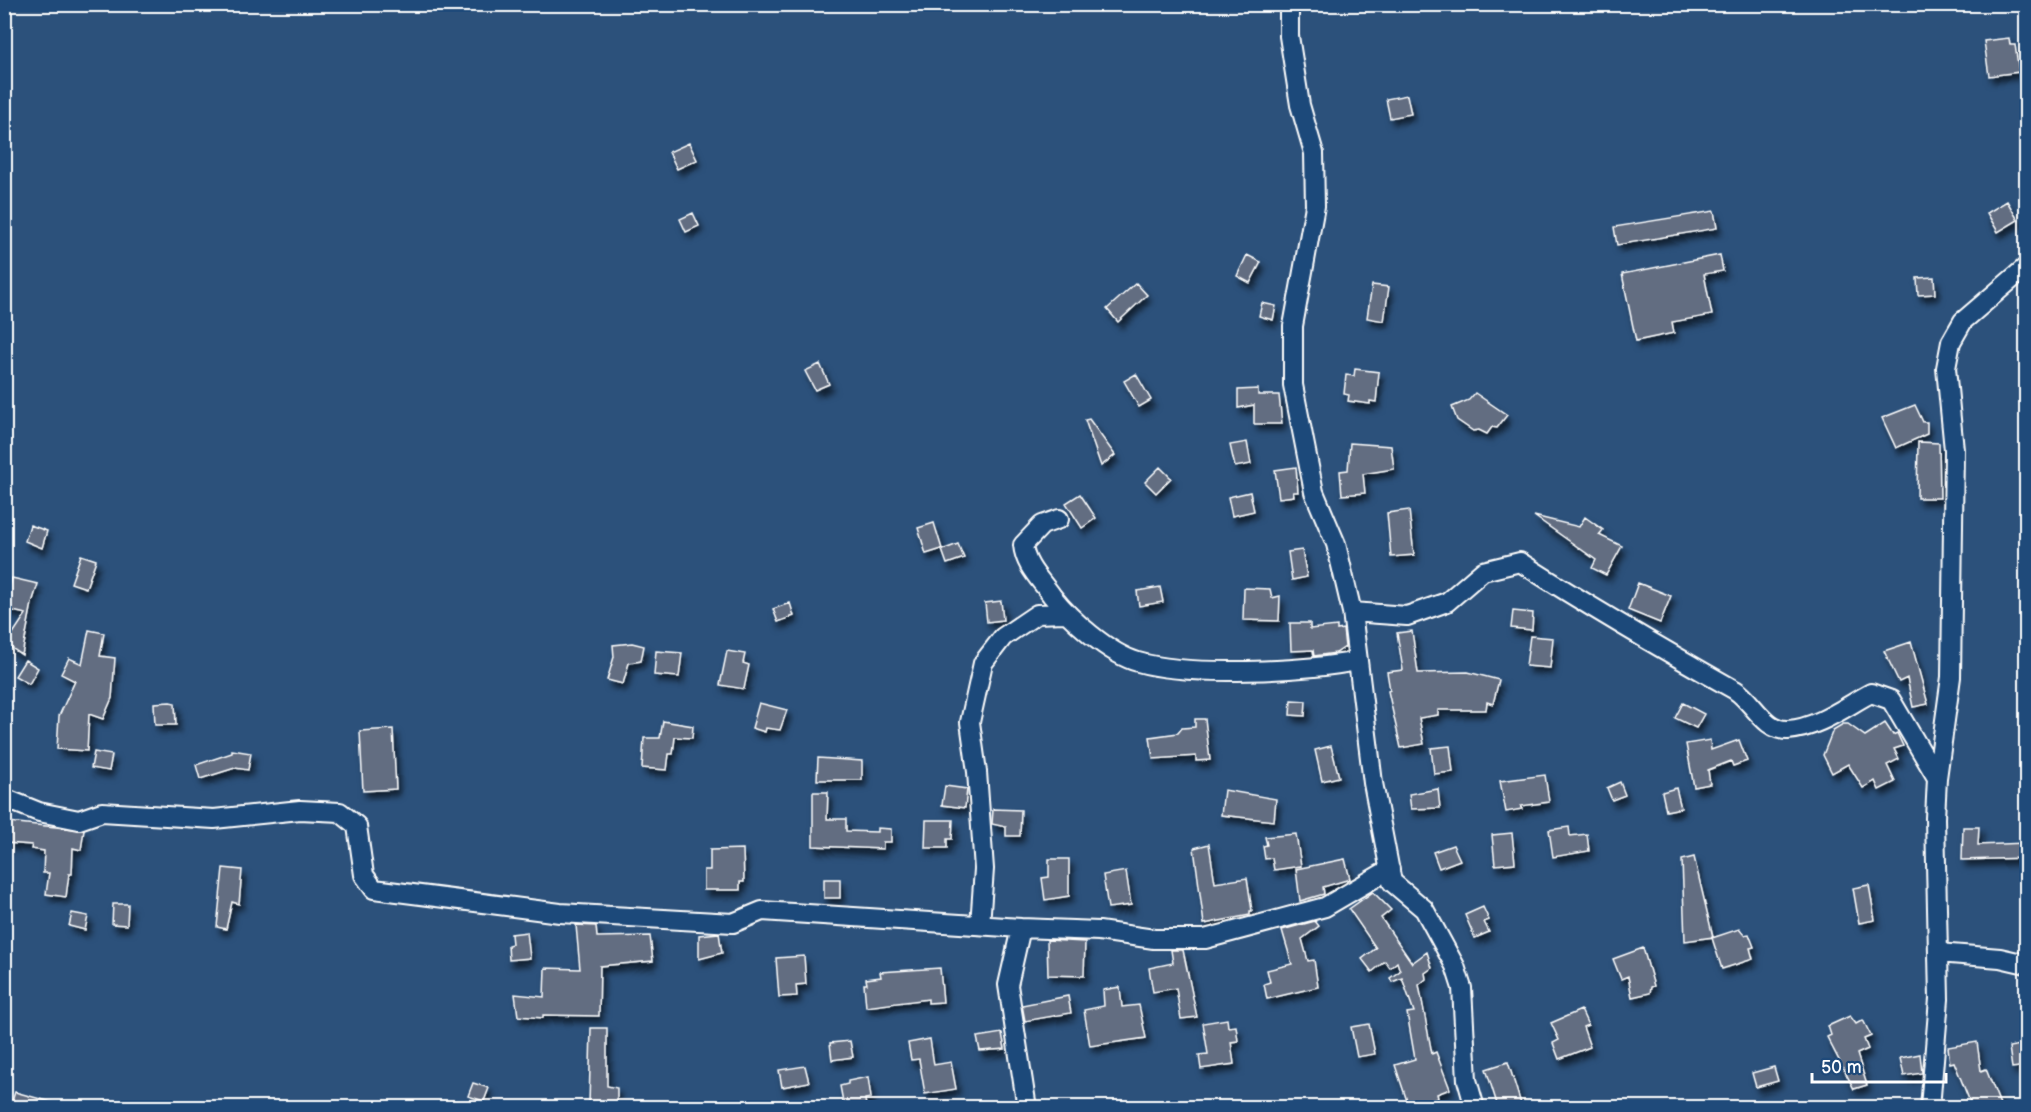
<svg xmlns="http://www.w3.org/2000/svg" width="2031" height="1112" viewBox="0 0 2031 1112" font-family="'Balsamiq Sans',sans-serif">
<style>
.building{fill:#626d81;stroke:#fff;stroke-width:1.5;filter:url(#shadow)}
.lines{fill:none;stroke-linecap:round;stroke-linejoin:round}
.street-casing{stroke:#fff;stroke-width:22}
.street{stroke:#1f4a7a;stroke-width:18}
</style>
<defs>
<filter id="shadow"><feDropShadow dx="3.5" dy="6" stdDeviation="3" flood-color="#0009"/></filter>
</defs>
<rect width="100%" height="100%" fill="#2c517b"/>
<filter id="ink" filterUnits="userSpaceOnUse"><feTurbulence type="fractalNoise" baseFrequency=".0167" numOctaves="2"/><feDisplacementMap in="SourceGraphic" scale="12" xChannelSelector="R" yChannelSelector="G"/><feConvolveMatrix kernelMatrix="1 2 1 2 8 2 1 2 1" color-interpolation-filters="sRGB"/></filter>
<g filter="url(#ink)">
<path class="building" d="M 2009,38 L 2010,45 L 2015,45 L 2019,72 L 1989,76 L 1984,41 Z
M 1407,95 L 1411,114 L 1390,118 L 1386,99 Z
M 689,143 L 697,160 L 677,169 L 669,152 Z
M 2007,201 L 2018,220 L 1998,232 L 1987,213 Z
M 1714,211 L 1717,228 L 1617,245 L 1614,227 Z
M 693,213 L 699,226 L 686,232 L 680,219 Z
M 1247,255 L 1261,262 L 1250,283 L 1237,276 Z
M 1720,255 L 1723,271 L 1704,274 L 1712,315 L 1672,322 L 1674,333 L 1636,341 L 1622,274 Z
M 1934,277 L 1935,294 L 1918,295 L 1917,278 Z
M 1136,283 L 1147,295 L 1118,322 L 1107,309 Z
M 1372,285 L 1389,287 L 1384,321 L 1367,318 Z
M 1262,303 L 1276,306 L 1273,320 L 1259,316 Z
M 820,364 L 829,384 L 815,390 L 805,371 Z
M 1355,369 L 1379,372 L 1376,402 L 1370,401 L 1370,404 L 1348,401 L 1349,395 L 1344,394 L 1346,375 L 1354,376 Z
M 1136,374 L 1151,400 L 1139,407 L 1124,381 Z
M 1258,389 L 1258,395 L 1279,395 L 1282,424 L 1254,424 L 1254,405 L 1238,408 L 1238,390 Z
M 1475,393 L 1507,415 L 1497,428 L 1492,427 L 1487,434 L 1479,430 L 1473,431 L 1457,420 L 1452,407 L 1469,400 Z
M 1915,405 L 1923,422 L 1927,422 L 1927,434 L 1896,448 L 1882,418 Z
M 1089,419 L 1115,455 L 1101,466 L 1085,420 Z
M 1247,442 L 1251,464 L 1235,467 L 1230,445 Z
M 1918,442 L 1939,443 L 1940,498 L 1917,498 Z
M 1350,443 L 1391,446 L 1394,469 L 1363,474 L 1365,493 L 1342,495 L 1340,471 L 1348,470 Z
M 1160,467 L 1171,478 L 1156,493 L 1145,482 Z
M 1296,467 L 1298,492 L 1293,492 L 1294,496 L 1279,498 L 1275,470 Z
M 1250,492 L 1254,511 L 1232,516 L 1228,497 Z
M 1080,494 L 1096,518 L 1082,528 L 1066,503 Z
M 1409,510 L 1414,555 L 1391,557 L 1387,513 Z
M 1534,516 L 1579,527 L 1585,517 L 1603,530 L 1599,535 L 1622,546 L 1606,575 L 1592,568 L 1596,560 Z
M 934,523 L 942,549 L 926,554 L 918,528 Z
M 30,525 L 47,531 L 42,548 L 25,541 Z
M 958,544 L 964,558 L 947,564 L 942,550 Z
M 1302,550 L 1307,577 L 1292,580 L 1288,552 Z
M 81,555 L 96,560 L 86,588 L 71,583 Z
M 12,578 L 38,584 L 32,603 L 22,655 L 6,644 L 26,614 L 4,609 Z
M 1638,583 L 1671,596 L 1660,623 L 1628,610 Z
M 1160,587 L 1163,602 L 1139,606 L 1137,591 Z
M 1244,588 L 1270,589 L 1272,598 L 1280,596 L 1279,621 L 1243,620 Z
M 1001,601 L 1003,620 L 987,622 L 985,603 Z
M 790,603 L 794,616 L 778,622 L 773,609 Z
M 1513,611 L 1533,613 L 1532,630 L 1511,628 Z
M 1290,623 L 1310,623 L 1310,629 L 1337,626 L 1337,630 L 1343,629 L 1345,647 L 1336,653 L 1314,656 L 1313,650 L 1291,651 Z
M 89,630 L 104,633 L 100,656 L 115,658 L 112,698 L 103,719 L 89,714 L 87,751 L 57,749 L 59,716 L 75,681 L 61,674 L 69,658 L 82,664 Z
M 1412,631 L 1418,673 L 1468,672 L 1499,680 L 1493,704 L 1487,702 L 1486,710 L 1438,710 L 1438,715 L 1419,718 L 1424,744 L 1401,748 L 1388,691 L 1390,690 L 1387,672 L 1403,670 L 1397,633 Z
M 1530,636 L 1553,638 L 1550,668 L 1526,666 Z
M 1911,642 L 1928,704 L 1913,707 L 1907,678 L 1899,682 L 1884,651 Z
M 632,643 L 644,646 L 641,661 L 629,663 L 623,684 L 607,680 L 614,657 L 613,645 Z
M 656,651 L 682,653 L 679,677 L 654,675 Z
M 727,651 L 745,654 L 743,663 L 749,665 L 744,689 L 720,685 Z
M 25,660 L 38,668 L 29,684 L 15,676 Z
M 1291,700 L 1306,701 L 1305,716 L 1290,715 Z
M 170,702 L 175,703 L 176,725 L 155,725 L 154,703 Z
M 759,703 L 787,710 L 780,730 L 766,728 L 765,732 L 752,728 Z
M 1683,703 L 1704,714 L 1696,728 L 1675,718 Z
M 1195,719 L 1205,719 L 1210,760 L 1196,761 L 1196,756 L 1153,759 L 1150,737 L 1178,733 L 1182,728 L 1195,727 Z
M 663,721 L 693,726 L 692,738 L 675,737 L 673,754 L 669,754 L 667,770 L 642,768 L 644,738 L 660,738 Z
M 1885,723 L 1893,735 L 1897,733 L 1903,746 L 1894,749 L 1899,759 L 1887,765 L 1895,782 L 1879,790 L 1875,781 L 1863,788 L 1848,764 L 1832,773 L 1823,755 L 1833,730 L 1843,724 L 1848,724 L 1865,736 Z
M 393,729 L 396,789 L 363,791 L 360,731 Z
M 1710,740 L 1711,750 L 1739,740 L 1747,761 L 1733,766 L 1731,761 L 1708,770 L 1710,784 L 1694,787 L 1686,744 Z
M 1331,746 L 1339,777 L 1322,781 L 1315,750 Z
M 1450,746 L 1453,772 L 1434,774 L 1431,748 Z
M 232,750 L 251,753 L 248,770 L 235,768 L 200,779 L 196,765 L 232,753 Z
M 94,752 L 112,755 L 109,771 L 91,768 Z
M 818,758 L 862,761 L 862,780 L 817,780 Z
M 1545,775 L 1549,802 L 1521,806 L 1522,809 L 1506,812 L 1500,781 Z
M 1620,782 L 1625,795 L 1612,800 L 1607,788 Z
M 945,786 L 967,789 L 965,808 L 942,805 Z
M 1676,788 L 1681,808 L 1666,811 L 1662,792 Z
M 1438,789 L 1440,808 L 1411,809 L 1409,794 Z
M 1224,790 L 1276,799 L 1274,821 L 1221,815 Z
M 813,792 L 828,792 L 827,819 L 846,819 L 846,831 L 877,832 L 877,828 L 891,829 L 891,842 L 883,842 L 883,849 L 813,846 Z
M 993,809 L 1021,810 L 1020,836 L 1006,836 L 1006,827 L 992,824 Z
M 926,820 L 953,820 L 952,839 L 947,839 L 947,848 L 925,848 Z
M 8,822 L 84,830 L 81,850 L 73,848 L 72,874 L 69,874 L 66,897 L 46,894 L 49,873 L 43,873 L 44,851 L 31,849 L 32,845 L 6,843 Z
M 1569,827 L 1570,836 L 1587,834 L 1589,851 L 1553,857 L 1549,830 Z
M 1963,827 L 1979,827 L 1978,845 L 2026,843 L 2026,858 L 1962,860 Z
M 1512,833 L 1515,863 L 1495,865 L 1492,835 Z
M 1296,834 L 1301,866 L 1274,870 L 1272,858 L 1265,859 L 1263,846 L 1267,845 L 1265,837 Z
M 1209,844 L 1215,883 L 1247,878 L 1252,911 L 1250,911 L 1250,915 L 1204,924 L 1194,848 Z
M 1453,845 L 1460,860 L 1439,868 L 1433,852 Z
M 743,849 L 744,882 L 740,882 L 740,890 L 704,890 L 704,870 L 710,870 L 710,850 Z
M 1694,857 L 1713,937 L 1685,941 L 1682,860 Z
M 1049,859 L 1069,859 L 1069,896 L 1045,900 L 1042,878 L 1049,877 Z
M 1345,859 L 1350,879 L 1323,887 L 1324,894 L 1300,901 L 1296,869 Z
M 223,868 L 242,870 L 239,904 L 232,902 L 226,929 L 217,927 Z
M 1126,871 L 1131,905 L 1108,908 L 1103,875 Z
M 824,879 L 840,879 L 840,898 L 824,898 Z
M 1869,885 L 1875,920 L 1859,923 L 1853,888 Z
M 1373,892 L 1391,910 L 1381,918 L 1412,963 L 1427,952 L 1432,968 L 1425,973 L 1426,979 L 1419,985 L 1432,1054 L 1436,1052 L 1450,1089 L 1437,1094 L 1438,1098 L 1419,1106 L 1409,1107 L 1395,1065 L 1415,1059 L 1407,1013 L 1414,1012 L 1402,978 L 1392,982 L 1390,978 L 1400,971 L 1397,962 L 1390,968 L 1385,961 L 1372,972 L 1362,959 L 1376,948 L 1349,909 Z
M 113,904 L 128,904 L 127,925 L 112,924 Z
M 1483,907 L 1489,920 L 1484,922 L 1489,932 L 1475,938 L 1465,915 Z
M 72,913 L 88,916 L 85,930 L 69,926 Z
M 1315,921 L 1319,926 L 1302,939 L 1308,961 L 1314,960 L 1318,987 L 1267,999 L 1264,984 L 1270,982 L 1267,970 L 1292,964 L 1282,930 Z
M 576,925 L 596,926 L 597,937 L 650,936 L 653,961 L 600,966 L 599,1016 L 543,1015 L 543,1018 L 518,1016 L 515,994 L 544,997 L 545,968 L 580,969 Z
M 1739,929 L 1744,935 L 1749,934 L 1754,947 L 1750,948 L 1753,959 L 1722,969 L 1712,938 Z
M 527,932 L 530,958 L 509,960 L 508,945 L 512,944 L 511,934 Z
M 719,933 L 722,953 L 699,959 L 699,935 Z
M 1047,940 L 1085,942 L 1084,976 L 1048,975 Z
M 1643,948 L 1654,986 L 1651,987 L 1650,993 L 1632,997 L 1628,976 L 1621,979 L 1613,959 Z
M 1171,950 L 1183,950 L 1197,1017 L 1181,1019 L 1176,988 L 1153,992 L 1149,968 L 1173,963 Z
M 804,956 L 806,984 L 796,985 L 797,996 L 779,997 L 776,958 Z
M 940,968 L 943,1002 L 928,1003 L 928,999 L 866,1007 L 864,984 L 867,984 L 866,979 L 881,977 L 880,972 Z
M 1120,987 L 1122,1007 L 1139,1005 L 1146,1038 L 1090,1046 L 1084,1010 L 1104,1006 L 1103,990 Z
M 1068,996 L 1071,1013 L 1025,1021 L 1022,1005 Z
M 1581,1010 L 1588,1025 L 1583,1027 L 1590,1047 L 1559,1059 L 1553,1043 L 1559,1040 L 1551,1023 Z
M 1850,1016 L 1856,1024 L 1863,1020 L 1871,1036 L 1864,1039 L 1868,1049 L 1857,1054 L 1867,1085 L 1854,1089 L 1827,1037 L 1831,1035 L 1828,1026 Z
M 1227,1019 L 1228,1027 L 1236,1026 L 1238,1041 L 1231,1042 L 1234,1064 L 1201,1069 L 1199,1055 L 1208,1054 L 1203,1023 Z
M 1369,1024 L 1375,1054 L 1357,1057 L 1351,1027 Z
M 591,1028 L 607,1028 L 607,1086 L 617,1088 L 617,1103 L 589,1105 Z
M 1002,1033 L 1005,1049 L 980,1051 L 977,1037 Z
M 930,1039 L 934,1065 L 951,1062 L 956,1089 L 925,1094 L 919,1059 L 911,1060 L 908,1043 Z
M 850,1041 L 853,1057 L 832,1060 L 830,1043 Z
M 1977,1042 L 1981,1071 L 1986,1069 L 2001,1107 L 1972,1107 L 1954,1062 L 1950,1063 L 1948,1047 Z
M 2026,1044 L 2026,1066 L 2012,1068 L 2009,1047 Z
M 1920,1054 L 1922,1073 L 1904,1076 L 1900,1058 Z
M 1508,1062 L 1522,1107 L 1498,1107 L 1486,1069 Z
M 805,1066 L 809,1082 L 782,1087 L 779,1070 Z
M 1774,1067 L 1778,1081 L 1756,1087 L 1752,1073 Z
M 868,1077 L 871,1098 L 865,1099 L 866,1107 L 844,1107 L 840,1086 L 848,1084 L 848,1081 Z
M 473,1083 L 489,1088 L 484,1101 L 468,1096 Z
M 15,1092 L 55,1103 L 55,1107 L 10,1107 Z"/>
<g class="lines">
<defs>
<path id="street" d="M 1289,4 L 1289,36 L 1300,105 L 1314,153 L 1315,206 L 1293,326 L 1293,385 L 1314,492 L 1336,544 L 1352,612 L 1373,783 L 1392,882 L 1424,909 L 1455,966 L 1462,988 L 1467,1080 L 1475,1108
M 1059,519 L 1042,525 L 1023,545 C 1025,566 1040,579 1052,596 C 1070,619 1109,654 1138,662 C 1190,677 1304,671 1358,661
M 1352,612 L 1407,616 L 1447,602 L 1483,571 L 1520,562 C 1590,607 1662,649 1735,690 C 1753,701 1764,731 1788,730 C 1818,728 1846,706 1871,693 L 1891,700 L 1937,778
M 4,798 L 39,812 L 79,820 L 102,812 L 214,819 L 300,810 L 340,812 L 357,826 L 364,875 L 374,889 L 560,913 L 733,923 L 762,911 L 1021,928 L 1099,931 L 1154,939 L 1205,939 L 1325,907 L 1390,869
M 980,925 L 984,869 L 977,772 L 970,722 L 983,663 L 1003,637 L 1037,614 L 1064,613
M 1021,928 L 1008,985 L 1027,1108
M 1938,953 L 2000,958 L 2026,964
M 1930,1108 L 1939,999 L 1935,818 L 1937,778 L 1951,677 L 1954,450 L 1946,368 L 1951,342 L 1963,321 L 2026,267"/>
</defs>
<use href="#street" class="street-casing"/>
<use href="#street" class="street"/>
</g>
</g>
<rect width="2031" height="1112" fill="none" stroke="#1f4a7a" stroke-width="24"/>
<rect x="12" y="12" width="2007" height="1088" fill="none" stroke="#fff" stroke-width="2" filter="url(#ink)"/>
<path d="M1812 1073v9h134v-9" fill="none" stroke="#ffffff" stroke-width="3"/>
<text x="1821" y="1073" font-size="18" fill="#ffffff" stroke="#1f4a7a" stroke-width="4.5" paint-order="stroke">50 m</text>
</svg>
